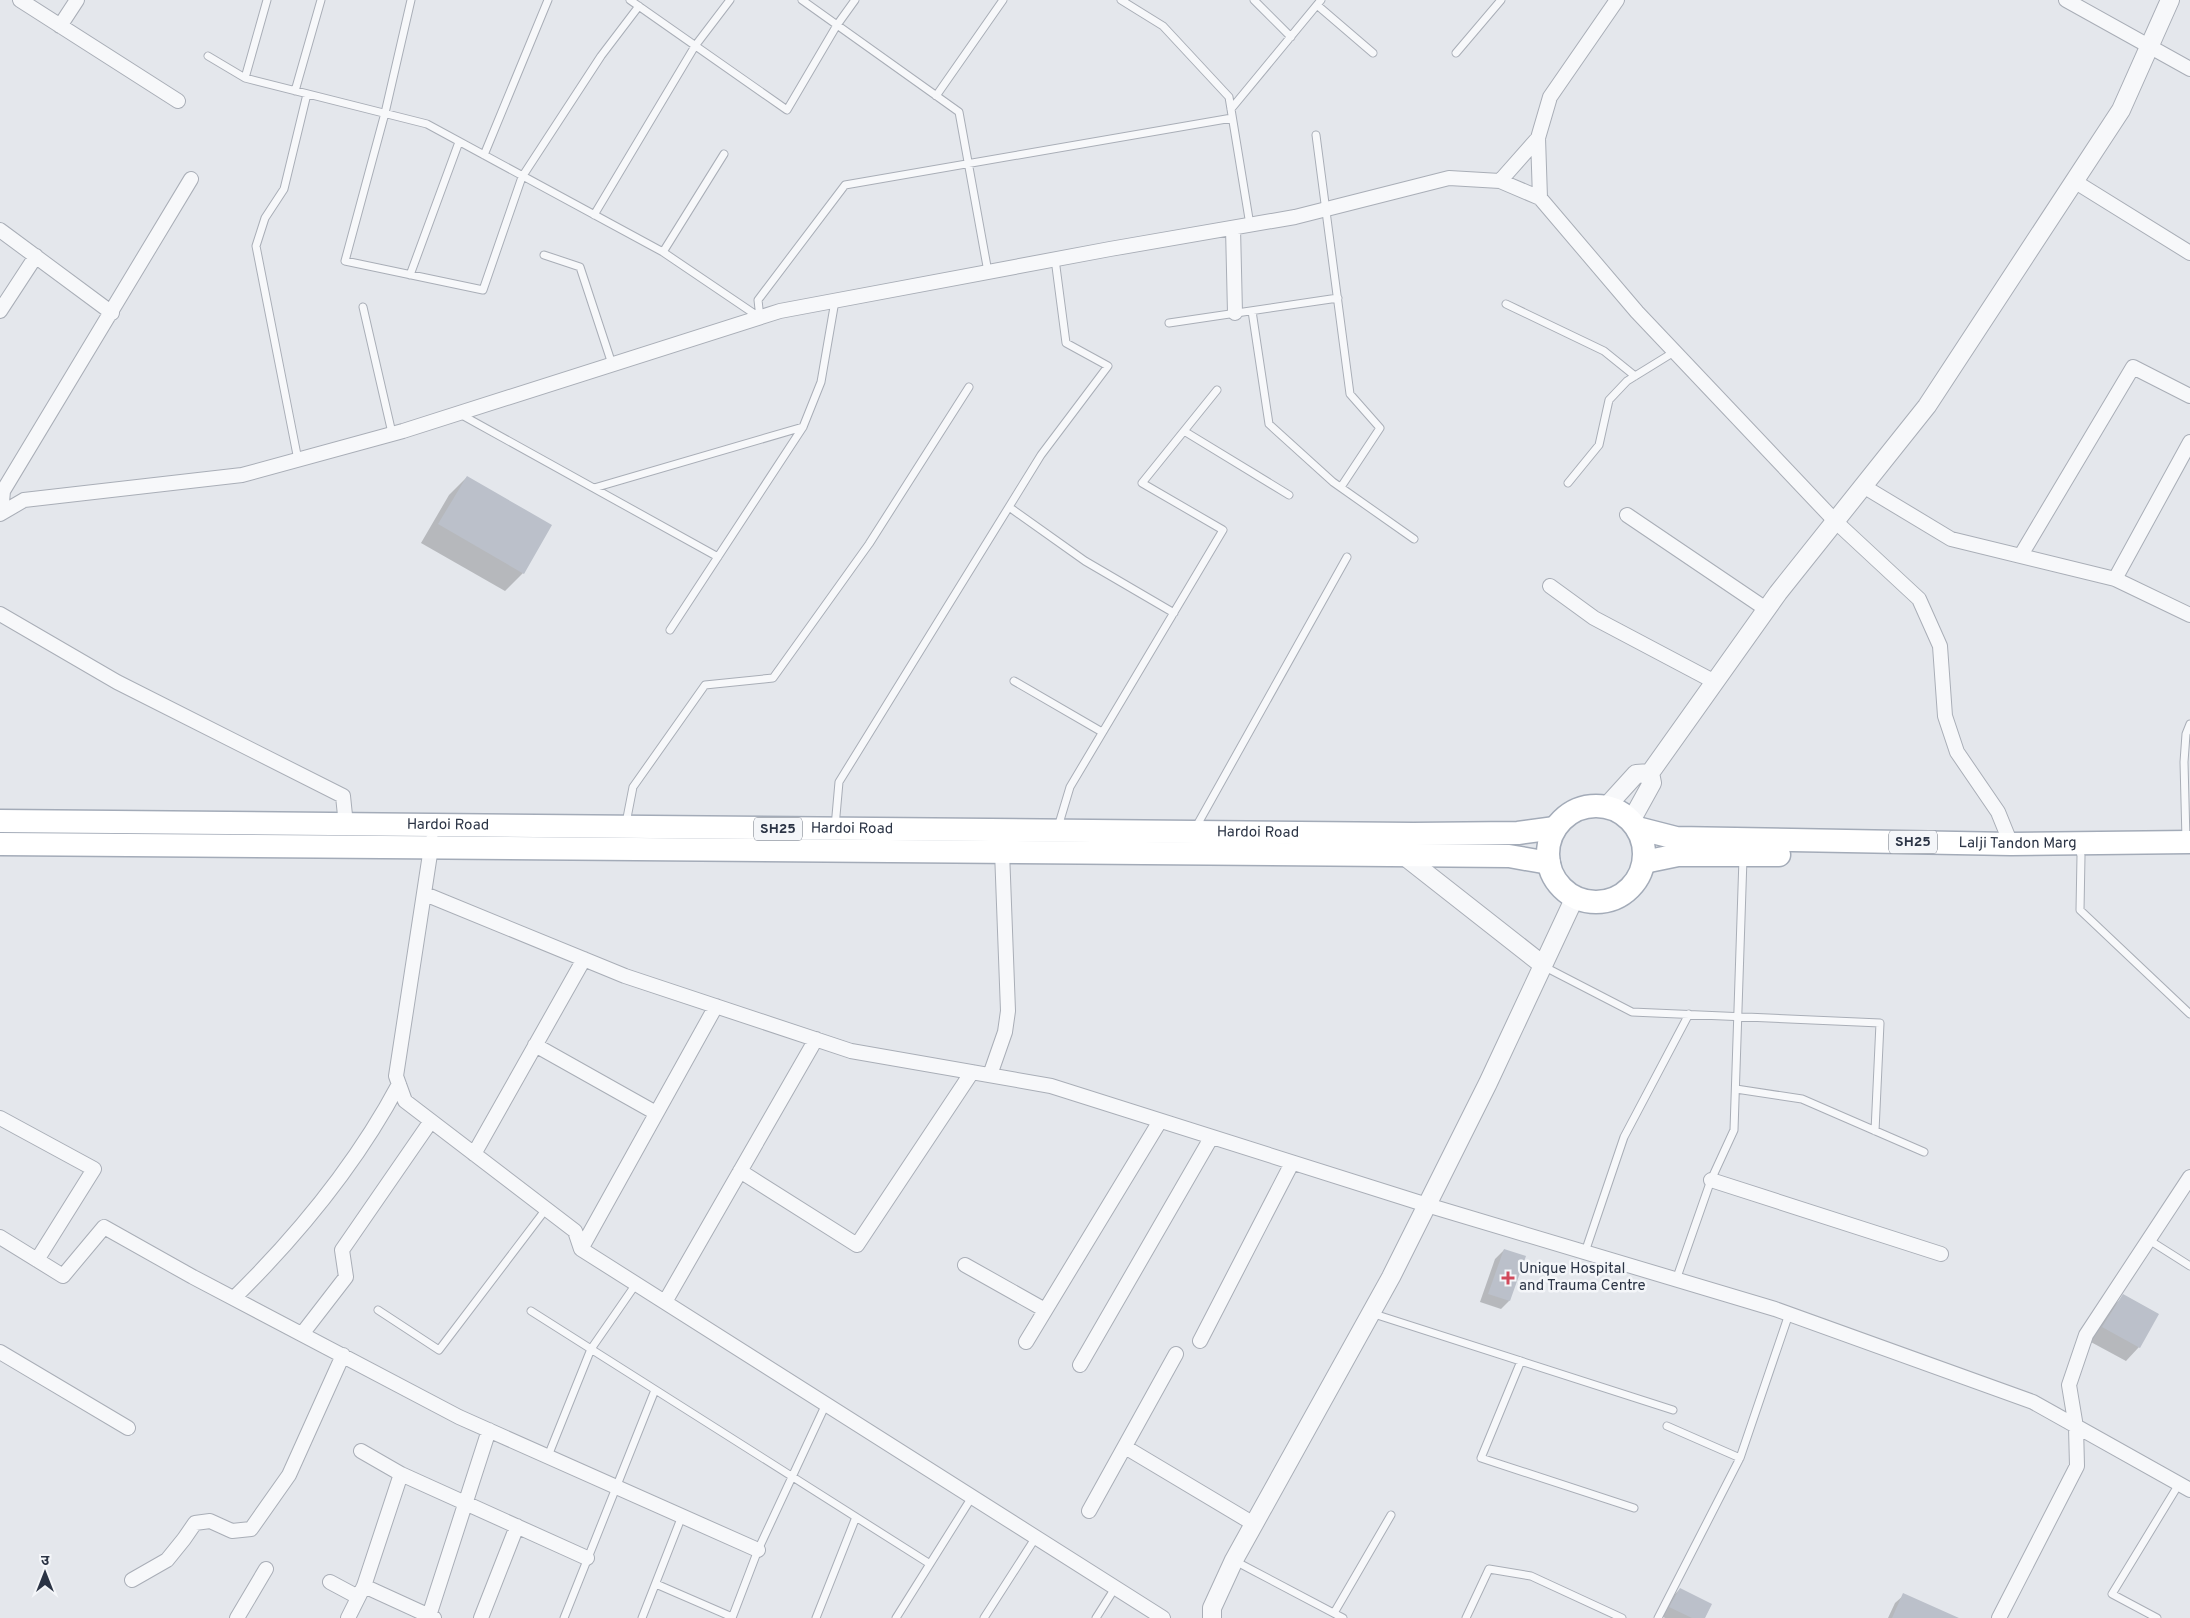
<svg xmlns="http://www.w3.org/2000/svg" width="2190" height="1618" viewBox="0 0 2190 1618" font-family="Overpass,'Noto Sans Devanagari',sans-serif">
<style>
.shadow{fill:#0003}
.building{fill:#bbc0ca}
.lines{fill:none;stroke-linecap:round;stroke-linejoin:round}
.service-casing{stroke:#a9aeb7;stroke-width:9}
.minor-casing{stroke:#a9aeb7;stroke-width:16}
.tertiary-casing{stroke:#a9aeb7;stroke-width:20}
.primary-casing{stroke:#a3abb8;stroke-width:25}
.service{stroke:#f7f8fa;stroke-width:7}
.minor{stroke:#f7f8fa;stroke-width:14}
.tertiary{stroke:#f7f8fa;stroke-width:18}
.primary{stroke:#fff;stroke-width:22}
.poi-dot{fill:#d1495b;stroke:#f4f6f9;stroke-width:2}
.labels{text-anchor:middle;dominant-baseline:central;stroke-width:5;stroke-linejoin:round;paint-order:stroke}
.shield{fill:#f4f6f9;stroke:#676e7b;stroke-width:1}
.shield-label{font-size:14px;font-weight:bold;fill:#2b3445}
.street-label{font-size:15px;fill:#2b3445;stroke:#f4f6f9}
.poi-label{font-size:15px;fill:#2b3445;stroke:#f4f6f9;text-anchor:start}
</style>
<rect width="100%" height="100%" fill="#e4e7ec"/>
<path class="shadow" d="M 467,477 L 523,573 L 505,591 L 421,543 L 449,495 Z
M 1504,1250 L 1509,1301 L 1501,1309 L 1480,1302 L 1495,1259 Z
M 2124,1296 L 2139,1347 L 2126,1361 L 2089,1341 L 2110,1309 Z
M 1680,1589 L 1704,1618 L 1665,1618 L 1662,1616 L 1671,1598 Z
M 1904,1595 L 1937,1618 L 1888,1618 L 1895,1603 Z"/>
<path class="building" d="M 467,476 L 552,525 L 524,574 L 438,524 Z
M 1504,1249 L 1526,1256 L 1510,1301 L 1488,1294 Z
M 2123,1294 L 2159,1314 L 2140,1348 L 2102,1327 Z
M 1680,1588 L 1712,1604 L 1705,1618 L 1692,1618 L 1669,1607 Z
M 1903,1593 L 1959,1618 L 1892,1618 Z"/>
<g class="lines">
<defs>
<path id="service" d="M 411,0 L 385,113 L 345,261 L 483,290 L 522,177 L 601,56 L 639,6
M 630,0 L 787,110 L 837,25 L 855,0
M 802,0 L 959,112 L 988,272
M 1121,0 L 1163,26 L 1229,97 L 1250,225
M 1254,0 L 1291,37
M 1317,5 L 1373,53
M 1456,53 L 1501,0
M 208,56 L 245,78 L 427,124 L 663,252 L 759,317
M 245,78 L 267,0
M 295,91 L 321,0
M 936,96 L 1003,0
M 1231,109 L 1321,0
M 1316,135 L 1350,394 L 1380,428 L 1341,487
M 484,155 L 548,0
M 594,215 L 695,46 L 730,0
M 663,252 L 724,154
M 544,255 L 580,267 L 612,364
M 410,275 L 459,142
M 1506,304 L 1604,351 L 1635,376
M 363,307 L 392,433
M 1252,311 L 1269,424 L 1333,482 L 1414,539
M 760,318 L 758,300 L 845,185 L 1232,118
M 1169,323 L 1338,298
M 460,414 L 718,557
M 1184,431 L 1289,495
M 298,460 L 256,246 L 265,218 L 284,189 L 307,94
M 1568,483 L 1599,445 L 1609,400 L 1627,381 L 1674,352
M 594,488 L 803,427
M 1009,507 L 1085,561 L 1174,613
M 670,630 L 803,427 L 821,382 L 835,301
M 1014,681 L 1102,732
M 626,823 L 633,787 L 705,685 L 773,678 L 869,544 L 969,387
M 835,827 L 839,782 L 1041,455 L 1108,366 L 1066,343 L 1055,259
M 1058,827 L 1070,787 L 1223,530 L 1142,483 L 1217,390
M 1196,827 L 1347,557
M 2186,840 L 2184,762 L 2186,734 L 2190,724
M 2079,847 L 2081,856 L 2080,910 L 2190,1014
M 1543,966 L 1632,1012 L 1880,1023 L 1875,1131
M 1736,1089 L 1802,1099 L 1924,1152
M 2149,1240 L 2190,1266
M 1585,1252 L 1624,1137 L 1689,1014
M 1676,1280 L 1711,1180 L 1734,1130 L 1743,858
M 378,1310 L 439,1350 L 546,1209
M 531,1311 L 930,1564
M 1371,1313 L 1673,1410
M 1521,1361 L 1481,1458 L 1634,1508
M 1667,1426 L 1740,1458
M 548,1456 L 591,1349 L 636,1284
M 1235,1561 L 1343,1618
M 656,1584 L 732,1617
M 1334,1613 L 1391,1515
M 564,1618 L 655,1390
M 642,1618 L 682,1516
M 732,1618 L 758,1550 L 826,1404
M 816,1618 L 856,1517
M 896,1618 L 972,1497
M 984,1618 L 1036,1537
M 1096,1618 L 1115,1588
M 1466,1618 L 1489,1569 L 1531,1576 L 1622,1618
M 1658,1618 L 1740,1458 L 1789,1314
M 2157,1618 L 2112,1594 L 2179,1484"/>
<path id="minor" d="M 20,0 L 178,101
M 2066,0 L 2190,69
M 60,26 L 77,0
M 1500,181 L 1538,138
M 2074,181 L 2190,253
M 1540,198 L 1538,138 L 1550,97 L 1617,0
M 1233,228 L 1235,313
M 0,230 L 112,313
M 0,311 L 36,256
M 1863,486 L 1951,539 L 2115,579 L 2190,615
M 1,513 L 3,491 L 191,179
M 0,514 L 24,500 L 242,475 L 403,431 L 780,311 L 1110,249 L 1295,217 L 1449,178 L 1500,181 L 1540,198 L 1637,312 L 1835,521 L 1919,599 L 1940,646 L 1945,716 L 1957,752 L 1998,812 L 2011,844
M 1627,515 L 1766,609
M 2021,555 L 2133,367 L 2190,396
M 2115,579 L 2190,442
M 1550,586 L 1594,618 L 1715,682
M 0,614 L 117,682 L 343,796 L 346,825
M 432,841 L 396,1076 L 405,1101 L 575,1231 L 581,1249 L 1163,1618
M 425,894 L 625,976 L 851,1051 L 1051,1086 L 1427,1205 L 1775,1309 L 2033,1402 L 2190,1490
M 535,1045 L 656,1113
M 990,1075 L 1005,1032 L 1008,1011 L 1002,851
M 0,1118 L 94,1169 L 37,1260
M 474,1154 L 584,959
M 740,1171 L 857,1245 L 972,1072
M 1711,1180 L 1941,1254
M 0,1237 L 63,1276 L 104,1227 L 193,1277 L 459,1417 L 758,1550
M 581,1249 L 716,1006
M 965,1265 L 1045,1310
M 234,1298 C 298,1235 357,1163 399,1084
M 665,1302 L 816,1039
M 302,1334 L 346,1277 L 342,1250 L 431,1121
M 1200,1341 L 1292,1163
M 1026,1342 L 1160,1121
M 0,1352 L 128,1428
M 1080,1365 L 1211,1138
M 1125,1447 L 1254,1524
M 361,1451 L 401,1474 L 587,1558
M 1089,1511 L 1176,1354
M 132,1580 L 167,1560 L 184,1539 L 195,1523 L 210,1521 L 232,1531 L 251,1529 L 289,1475 L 343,1355
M 330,1582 L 358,1597
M 364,1586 L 434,1618
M 429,1616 L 489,1430
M 237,1618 L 266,1569
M 348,1618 L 364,1586 L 401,1474
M 481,1618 L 517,1526
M 1999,1618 L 2077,1466 L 2076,1427 L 2069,1385 L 2086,1335 L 2190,1177"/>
<path id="tertiary" d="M 1606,807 L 1636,774 L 1650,773
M 1631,821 L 1652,783 L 1650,773 L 1778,593 L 1927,406 L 2121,110 L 2170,0
M 1403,851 L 1403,855 L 1543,965
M 1212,1618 L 1212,1608 L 1234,1560 L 1391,1277 L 1488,1083 L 1575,897"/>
<g id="primary">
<circle cx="1596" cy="854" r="48"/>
<path id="s1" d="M 0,821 L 1413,834 L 1518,833 L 1555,828"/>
<path id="s2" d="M 1637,828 L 1676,838 L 2011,844 L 2190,842"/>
<path d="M 0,844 L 1509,856 L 1549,863"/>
<path d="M 1644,862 L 1678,855 L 1779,855"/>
</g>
</defs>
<use href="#service" class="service-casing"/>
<use href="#minor" class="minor-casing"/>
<use href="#tertiary" class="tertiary-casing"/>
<use href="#primary" class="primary-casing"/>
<use href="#service" class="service"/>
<use href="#minor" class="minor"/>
<use href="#tertiary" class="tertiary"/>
<use href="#primary" class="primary"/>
</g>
<path class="poi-dot" d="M1505.5 1270.5h5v5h5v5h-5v5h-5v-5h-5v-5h5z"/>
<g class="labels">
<g class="shield">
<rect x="754" y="817.5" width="48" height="23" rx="4"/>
<rect x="1889" y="830.5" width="48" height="23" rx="4"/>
</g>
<g class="shield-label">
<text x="778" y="829">SH25</text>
<text x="1913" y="842">SH25</text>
</g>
<g class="street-label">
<text stroke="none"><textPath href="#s1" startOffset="448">Hardoi Road</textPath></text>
<text stroke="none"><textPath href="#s1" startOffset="852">Hardoi Road</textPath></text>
<text stroke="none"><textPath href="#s1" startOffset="1258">Hardoi Road</textPath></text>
<text stroke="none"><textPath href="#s2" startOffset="382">Lalji Tandon Marg</textPath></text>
</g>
<g class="poi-label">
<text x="1519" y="1269">Unique Hospital<tspan x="1519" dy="17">and Trauma Centre</tspan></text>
</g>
</g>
<g transform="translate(45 1573)" stroke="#f4f6f9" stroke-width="4" paint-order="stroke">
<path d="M0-4L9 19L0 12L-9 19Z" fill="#2b3445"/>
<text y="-8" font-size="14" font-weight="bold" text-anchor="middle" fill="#2b3445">उ</text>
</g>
</svg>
